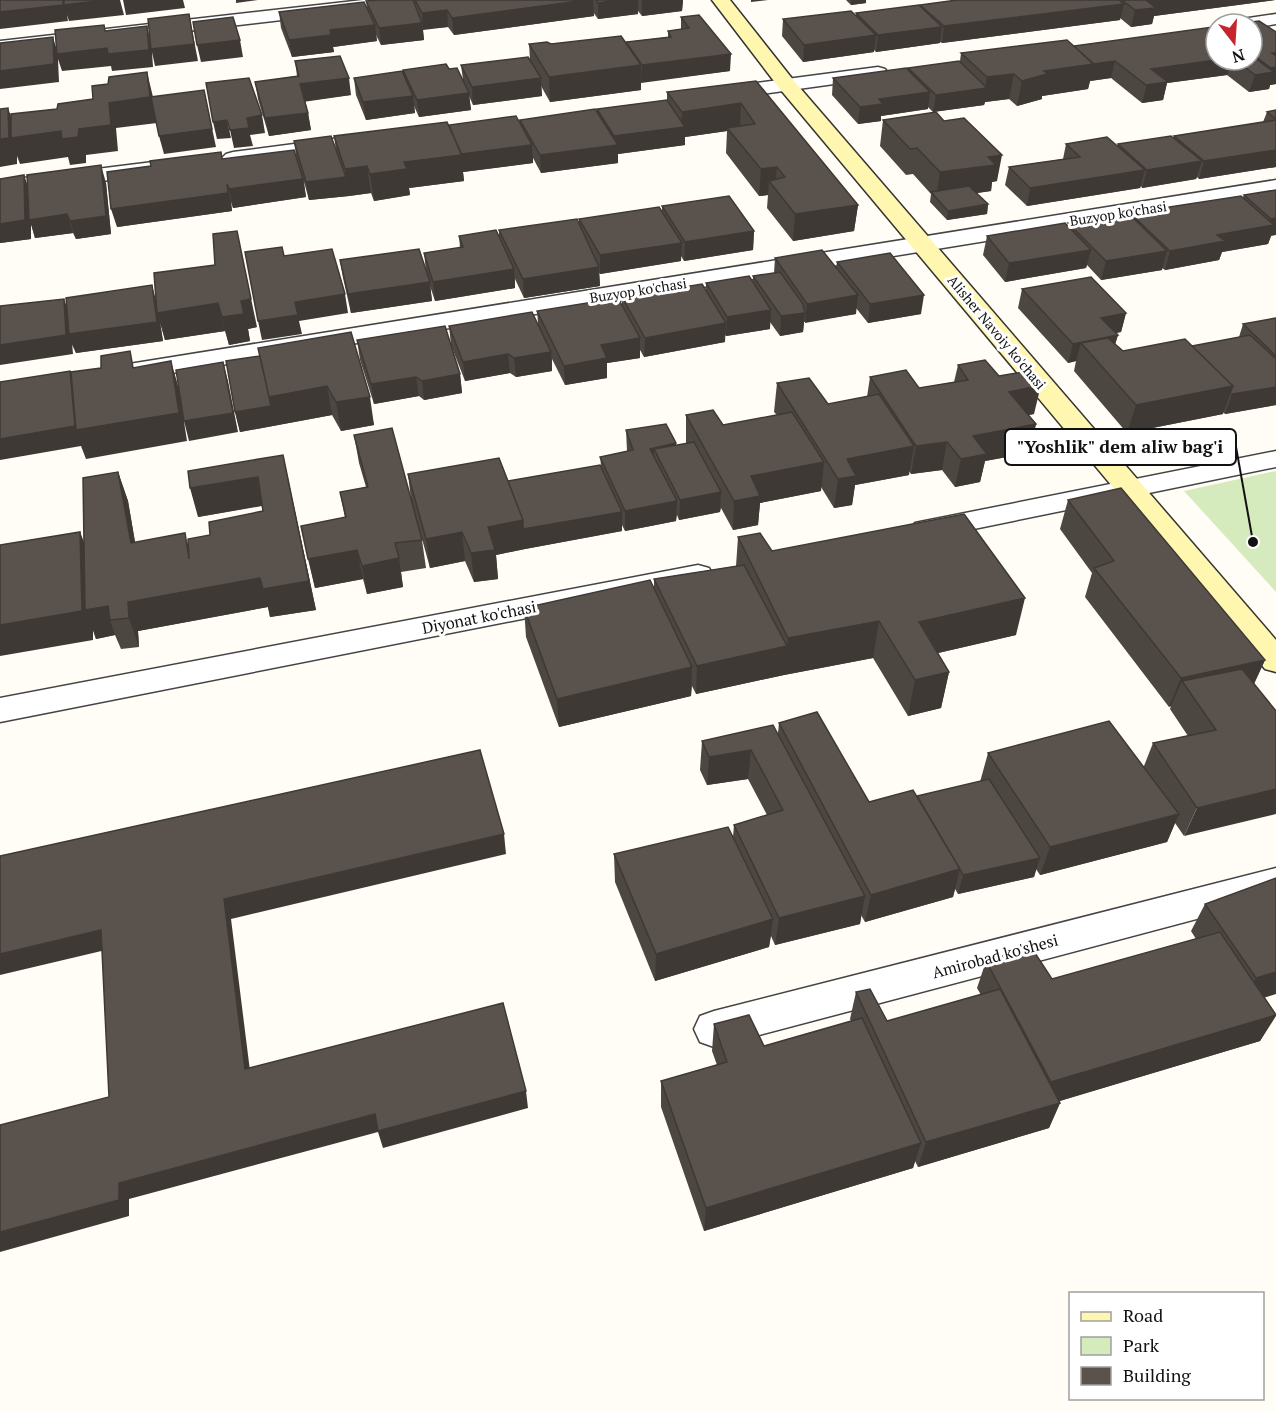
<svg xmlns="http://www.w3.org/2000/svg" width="1276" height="1412" viewBox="0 0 1276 1412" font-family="'PT Serif',serif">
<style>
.green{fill:#d5ebbd}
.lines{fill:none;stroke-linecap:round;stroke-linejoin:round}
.street-casing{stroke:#444;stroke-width:3}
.secondary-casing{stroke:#333;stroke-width:3}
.street{fill:#fff;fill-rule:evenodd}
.secondary{fill:#fff6b0;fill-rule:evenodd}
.wall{fill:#4d4742}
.shaded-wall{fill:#3f3936}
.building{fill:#5a524d;stroke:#3f3936;stroke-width:1.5}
.labels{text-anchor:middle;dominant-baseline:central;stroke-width:6;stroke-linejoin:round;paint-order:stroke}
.far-street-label{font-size:14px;fill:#111;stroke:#fff}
.street-label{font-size:16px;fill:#111;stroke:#fff}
.leader{fill:none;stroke:#111;stroke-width:2}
.callout-dot{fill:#111;stroke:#fff;stroke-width:2}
.callout{fill:#fff;stroke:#111;stroke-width:2}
.callout-label{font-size:18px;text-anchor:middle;font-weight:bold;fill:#111}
</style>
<rect width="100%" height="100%" fill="#fffdf5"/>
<path class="green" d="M 1276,471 L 1276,592 L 1184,491 Z"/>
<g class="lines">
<defs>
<path id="street" d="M 363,0 L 419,0 L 416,4 L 410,5 L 0,53 L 0,41 Z
M 1276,14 L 1276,24 L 1252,28 L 1252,24 L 1232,24 L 1235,20 Z
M 878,67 L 885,69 L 888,73 L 885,77 L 718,100 L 711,98 L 708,94 L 711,90 L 718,88 Z
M 340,138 L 347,140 L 350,144 L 347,148 L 233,164 L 226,162 L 222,158 L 226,154 L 233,152 Z
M 153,162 L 161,163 L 164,168 L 161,173 L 0,195 L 0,181 Z
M 1276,180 L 1276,194 L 129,380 L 120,377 L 116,372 L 120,367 L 129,364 Z
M 1276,451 L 1276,467 L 925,539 L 915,537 L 910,530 L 915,523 L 925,521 Z
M 698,565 L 709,568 L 713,575 L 709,582 L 0,722 L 0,698 Z
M 1276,868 L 1276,898 L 714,1047 L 700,1042 L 694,1029 L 700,1016 L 714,1011 Z"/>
<path id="secondary" d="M 712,0 L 730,0 L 794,81 L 1276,640 L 1276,672 L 1265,669 L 780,89 Z"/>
</defs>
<use href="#street" class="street-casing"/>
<use href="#secondary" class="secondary-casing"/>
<use href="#street" class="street"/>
<use href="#secondary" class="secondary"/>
</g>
<path class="wall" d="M 413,0 L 683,0 L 682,11 L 642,16 L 638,11 L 638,14 L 598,19 L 593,12 L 594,16 L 454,35 L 448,27 L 423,29 L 424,40 L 381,45 L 376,35 L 377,41 L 333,47 L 334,52 L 292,57 L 281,28 L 279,12 L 367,8 L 366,1 L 414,2 Z
M 846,0 L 866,0 L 866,3 L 851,5 Z
M 957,0 L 1275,0 L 1154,16 L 1152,24 L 1131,27 L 1120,18 L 1120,20 L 942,43 L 940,42 L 940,43 L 876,52 L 874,50 L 874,52 L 803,62 L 782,36 L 783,19 L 856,15 L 856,13 L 920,7 L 920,5 Z
M 681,17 L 730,71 L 641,82 L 641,90 L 550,102 L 541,86 L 542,96 L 473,105 L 469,96 L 471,110 L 419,117 L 414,106 L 415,113 L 366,120 L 356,95 L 354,78 L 404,75 L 403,70 L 449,69 L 463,80 L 461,65 L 530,60 L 529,44 L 626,42 L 668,37 L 668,31 L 681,29 Z
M 1252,24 L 1276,32 L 1276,84 L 1270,85 L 1269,89 L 1249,92 L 1227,75 L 1167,83 L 1163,100 L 1142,103 L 1111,78 L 1090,81 L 1088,89 L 1042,96 L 1042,99 L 1017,106 L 1009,99 L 985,102 L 984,105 L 933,112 L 928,107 L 928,109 L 881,116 L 881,121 L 858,124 L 832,95 L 833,78 L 908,69 L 908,68 L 960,61 L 961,53 L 1074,46 L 1214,28 L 1215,27 L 1216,27 L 1216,60 L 1252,60 Z
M 295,61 L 351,95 L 305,101 L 308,113 L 311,130 L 269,136 L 258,99 L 255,82 L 297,76 Z
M 756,81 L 858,205 L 854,231 L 793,241 L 767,208 L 768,195 L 759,196 L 726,153 L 727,131 L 685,137 L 685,145 L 618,154 L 618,163 L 541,173 L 533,158 L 533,163 L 463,172 L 464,181 L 409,188 L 410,195 L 374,201 L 371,193 L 349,196 L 348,192 L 349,196 L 309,200 L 304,182 L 306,197 L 233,208 L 231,202 L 232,211 L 117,227 L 222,159 L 296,156 L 294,141 L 336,151 L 334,136 L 449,125 L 520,124 L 520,120 L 597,112 L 597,109 L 667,100 L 667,92 Z
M 1276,110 L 1276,167 L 1199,179 L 1197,177 L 1196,179 L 1142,188 L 1141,186 L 1140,188 L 1027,206 L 1005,185 L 1009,167 L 1063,159 L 1066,144 L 1117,146 L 1118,144 L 1173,138 L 1174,136 L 1263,122 L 1267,112 Z
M 883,120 L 997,181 L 992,182 L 991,191 L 976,193 L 988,204 L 987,214 L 947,220 L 930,202 L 931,194 L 913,174 L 906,175 L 880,146 Z
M 24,175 L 28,187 L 106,183 L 111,234 L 76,239 L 73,233 L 35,238 L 31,224 L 31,239 L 0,243 L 0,179 Z
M 1276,190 L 1271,236 L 1268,244 L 1222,252 L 1219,260 L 1165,270 L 1162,268 L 1162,270 L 1101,280 L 1087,265 L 1086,268 L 1005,282 L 983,255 L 987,236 L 1068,225 L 1068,223 L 1130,215 L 1130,213 L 1243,197 L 1244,195 Z
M 662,206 L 754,231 L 753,250 L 684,261 L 681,256 L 681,261 L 600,274 L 599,273 L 600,286 L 524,298 L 515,279 L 515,288 L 435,301 L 430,286 L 432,301 L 351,313 L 343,278 L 340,260 L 426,271 L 424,253 L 460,248 L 459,236 L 499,238 L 499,230 L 579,225 L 579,219 L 662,211 Z
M 775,258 L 836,268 L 837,262 L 921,314 L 868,323 L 856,308 L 856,314 L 804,322 L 803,332 L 780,336 L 770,322 L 770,329 L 726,336 L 725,335 L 725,342 L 644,357 L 640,350 L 640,358 L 607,363 L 607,378 L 565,385 L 552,359 L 552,371 L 516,377 L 510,373 L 465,381 L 451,345 L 449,326 L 538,323 L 537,311 L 622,306 L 622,297 L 706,290 L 706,283 L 753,281 L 753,276 L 774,273 Z
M 154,273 L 257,327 L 248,329 L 250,341 L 229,345 L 225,331 L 165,340 L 160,322 L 163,341 L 76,353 L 72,344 L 73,354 L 67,307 L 156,300 Z
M 1022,289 L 1126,313 L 1121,332 L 1115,333 L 1118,335 L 1115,344 L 1123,351 L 1192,346 L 1239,337 L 1243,324 L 1276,318 L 1276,405 L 1225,414 L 1223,412 L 1223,414 L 1127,433 L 1074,371 L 1076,361 L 1068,363 L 1018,308 Z
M 351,332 L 374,425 L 341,431 L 332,415 L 240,432 L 235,412 L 260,356 Z
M 357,340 L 460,374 L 462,393 L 424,400 L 419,396 L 374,404 L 360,360 Z
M 958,365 L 999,376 L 1034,414 L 1028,415 L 1036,424 L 1029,453 L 985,461 L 980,482 L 955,487 L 942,470 L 911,474 L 909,471 L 909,475 L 855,485 L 852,505 L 834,508 L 821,487 L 821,491 L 760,503 L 758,525 L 733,530 L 721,508 L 720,512 L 679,520 L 677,515 L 676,521 L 625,531 L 622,525 L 622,531 L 525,549 L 496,555 L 498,579 L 474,582 L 465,561 L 430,568 L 419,528 L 422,540 L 426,568 L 401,572 L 403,587 L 367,594 L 363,579 L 315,588 L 301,526 L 345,518 L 340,492 L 366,487 L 359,463 L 354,435 L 411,500 L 408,474 L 508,481 L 601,465 L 600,457 L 627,451 L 626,430 L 676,443 L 676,445 L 686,444 L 686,415 L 723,425 L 777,415 L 774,412 L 777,383 L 828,404 L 867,397 L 870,377 L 919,388 L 954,382 Z
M 283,455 L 316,610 L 270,617 L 268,607 L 138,631 L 139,647 L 121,649 L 115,635 L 96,639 L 93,630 L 93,640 L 80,532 L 84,543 L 118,472 L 128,501 L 135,542 L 188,544 L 210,535 L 263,511 L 262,506 L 198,517 Z
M 1068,500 L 1265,660 L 1184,836 L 1175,823 L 1167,842 L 1040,875 L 1036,869 L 1034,877 L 958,894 L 955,889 L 953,897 L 865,922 L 861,915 L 860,924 L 775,945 L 771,936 L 769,947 L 655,981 L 615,882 L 614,854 L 733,837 L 734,825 L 767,815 L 748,779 L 707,785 L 700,770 L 702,741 L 778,733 L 779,723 L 869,802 L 917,796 L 980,782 L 988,753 L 1144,766 L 1153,743 L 1188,736 L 1170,709 L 1171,706 L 1169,707 L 1085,597 L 1092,573 L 1060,529 Z
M 738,537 L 772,551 L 1016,635 L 938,653 L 949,672 L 941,708 L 908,716 L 873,658 L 784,675 L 784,674 L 784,675 L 696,694 L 692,686 L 691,696 L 559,727 L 526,637 L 524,608 L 654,588 L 654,579 L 736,566 Z
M 1276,878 L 1265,998 L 1276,1014 L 1276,1016 L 1260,1041 L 1059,1101 L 1060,1103 L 1049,1128 L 918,1167 L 915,1161 L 913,1168 L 704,1231 L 661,1107 L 661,1081 L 717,1065 L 712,1051 L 714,1024 L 764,1046 L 851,1021 L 850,1019 L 856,992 L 887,1021 L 981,995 L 977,988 L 986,961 L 1052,979 L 1196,939 L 1191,931 L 1205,904 Z"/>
<path class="shaded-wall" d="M 63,0 L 120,0 L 124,15 L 69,21 L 67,15 L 68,21 L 0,29 L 0,12 Z
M 123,0 L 183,0 L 185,8 L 126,15 Z
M 236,0 L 258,0 L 236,3 Z
M 587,0 L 593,0 L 594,16 L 454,35 L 452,18 Z
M 619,0 L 638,0 L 638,14 L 598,19 L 598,3 Z
M 642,0 L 683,0 L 682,11 L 642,16 Z
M 751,0 L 768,0 L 751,2 Z
M 851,0 L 866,0 L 866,3 L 851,5 Z
M 1153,0 L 1275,0 L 1154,16 L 1152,24 L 1131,27 L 1135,10 L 1147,1 Z
M 1124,4 L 1120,20 L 942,43 L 944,26 Z
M 447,10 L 448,27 L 423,30 L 422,13 Z
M 189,14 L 198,61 L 155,66 L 152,52 L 153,67 L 112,71 L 111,66 L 62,71 L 58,59 L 59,82 L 0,89 L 0,71 L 53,37 L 58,54 L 147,26 L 151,43 Z
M 422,23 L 424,40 L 381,45 L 379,28 Z
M 375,25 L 377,41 L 333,47 L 334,52 L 292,57 L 289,40 L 330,30 Z
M 942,27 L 940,43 L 876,52 L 878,35 Z
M 876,35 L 874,52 L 803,62 L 804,45 Z
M 240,40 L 243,57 L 201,62 L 197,45 Z
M 1272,53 L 1276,53 L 1276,84 L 1270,85 L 1269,89 L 1249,92 L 1255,75 L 1270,73 L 1271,68 Z
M 731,54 L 730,71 L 641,83 L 642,65 Z
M 1216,60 L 1232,60 L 1227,75 L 1167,83 L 1163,100 L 1142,103 L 1151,69 Z
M 1115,61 L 1111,78 L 1090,81 L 1088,89 L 1042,96 L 1042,99 L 1017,106 L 1022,81 L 1044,71 Z
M 641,65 L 641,90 L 550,102 L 549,77 Z
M 147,72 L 153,97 L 157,123 L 116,128 L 118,151 L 86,155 L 86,163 L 70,165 L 68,157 L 20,164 L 17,156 L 17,164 L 0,167 L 0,139 L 8,108 L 17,133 L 79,129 L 109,103 Z
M 1014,74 L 1009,99 L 985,102 L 984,105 L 933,112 L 936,95 L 985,88 L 987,77 Z
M 349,78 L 351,95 L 303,102 L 300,84 Z
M 541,78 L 542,96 L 473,105 L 472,87 Z
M 204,90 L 216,147 L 164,154 L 159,136 Z
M 930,92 L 928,109 L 881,116 L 881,121 L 858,124 L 860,107 L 879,99 Z
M 469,93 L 471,110 L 419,117 L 417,100 Z
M 413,96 L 415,113 L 366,120 L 363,102 Z
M 741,103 L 740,129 L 727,128 L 727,131 L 685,137 L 685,145 L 618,154 L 618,163 L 541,173 L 540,155 L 614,145 L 614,136 L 681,128 L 682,112 Z
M 308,113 L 311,130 L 269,136 L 265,118 Z
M 262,115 L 265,133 L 250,135 L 253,146 L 234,148 L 230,130 L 247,118 Z
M 227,120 L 231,138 L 217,139 L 213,122 Z
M 532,145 L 533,163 L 463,172 L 464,181 L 409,188 L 410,195 L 374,201 L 370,174 L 404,162 Z
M 1276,150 L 1276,167 L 1199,179 L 1204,161 Z
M 1002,155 L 997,181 L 992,182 L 991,191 L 937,199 L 936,197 L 940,172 L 988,157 Z
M 1202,161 L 1196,179 L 1142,188 L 1147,170 Z
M 101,165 L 106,183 L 111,234 L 76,239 L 70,221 Z
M 367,166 L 371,193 L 349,196 L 345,169 Z
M 777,167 L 775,189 L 769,181 L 768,195 L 759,196 L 761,169 Z
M 1145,170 L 1140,188 L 1027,206 L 1030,188 Z
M 24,175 L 30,193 L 67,214 L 73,233 L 35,238 L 31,224 L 31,239 L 0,243 L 0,224 Z
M 346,177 L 349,196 L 309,200 L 306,182 Z
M 303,179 L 306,197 L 233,208 L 229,189 Z
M 227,184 L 231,202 L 232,211 L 117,227 L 111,209 Z
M 988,204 L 987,214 L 947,220 L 948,211 Z
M 858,205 L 854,231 L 793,241 L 795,214 Z
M 1276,218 L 1276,235 L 1271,236 L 1268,244 L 1222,252 L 1219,260 L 1165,270 L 1170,251 L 1217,235 L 1268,226 L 1271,219 Z
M 237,231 L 257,327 L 248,329 L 250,341 L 229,345 L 222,317 L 241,301 Z
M 754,231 L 753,250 L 684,261 L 685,242 Z
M 682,243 L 681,261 L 600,274 L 600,255 Z
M 1091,250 L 1086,268 L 1005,282 L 1009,263 Z
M 1167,251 L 1162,270 L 1101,280 L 1106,261 Z
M 599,267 L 600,286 L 524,298 L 523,279 Z
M 514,269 L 515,288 L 435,301 L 433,282 Z
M 430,282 L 432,301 L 351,313 L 348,294 Z
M 152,285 L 157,304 L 218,303 L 225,331 L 165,340 L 160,322 L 163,341 L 76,353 L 72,344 L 73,354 L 0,365 L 0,345 L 64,299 L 71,318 Z
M 345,294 L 348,313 L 299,321 L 302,334 L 262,340 L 258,321 L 295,302 Z
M 858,295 L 856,314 L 805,323 L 807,304 Z
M 924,295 L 921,314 L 868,323 L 870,304 Z
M 771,310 L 770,329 L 726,336 L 727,317 Z
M 805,313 L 803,332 L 780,336 L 781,316 Z
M 1126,313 L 1121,332 L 1096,337 L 1101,318 Z
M 726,323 L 725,342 L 644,357 L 645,338 Z
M 1118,335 L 1112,355 L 1081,343 L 1076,361 L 1068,363 L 1073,344 Z
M 640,338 L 640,358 L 607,363 L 607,378 L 565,385 L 564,366 L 601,345 Z
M 551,352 L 552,371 L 516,377 L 514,358 Z
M 508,354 L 510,373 L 465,381 L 463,362 Z
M 171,361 L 179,389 L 187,441 L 86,459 L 81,446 L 0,460 L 0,439 L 77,390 Z
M 223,362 L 228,381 L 238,432 L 189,441 L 184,421 Z
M 460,374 L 462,393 L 424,400 L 422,381 Z
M 416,377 L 419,396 L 374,404 L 371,384 Z
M 1041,385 L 1034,414 L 1002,420 L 1009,392 Z
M 327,386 L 332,415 L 240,432 L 235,412 L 269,397 Z
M 1233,386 L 1223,414 L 1127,433 L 1136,405 Z
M 1276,387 L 1276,405 L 1225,414 L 1232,394 Z
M 370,397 L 374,425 L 341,431 L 336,402 Z
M 1036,424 L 1029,453 L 985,461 L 980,482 L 955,487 L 961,459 L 973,436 Z
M 947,442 L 942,470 L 911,474 L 916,446 Z
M 676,443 L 675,463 L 654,449 L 654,468 L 650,449 Z
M 914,446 L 909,475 L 855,485 L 852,505 L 834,508 L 838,479 L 847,459 Z
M 283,455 L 316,610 L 270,617 L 268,607 L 138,631 L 139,647 L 129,618 L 128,602 L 260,578 Z
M 824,462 L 821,491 L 760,503 L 758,525 L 733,530 L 734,501 L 751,476 Z
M 118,472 L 128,501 L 140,571 L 131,543 Z
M 258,477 L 265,505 L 198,517 L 190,488 Z
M 721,492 L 720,512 L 679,520 L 680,500 Z
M 677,501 L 676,521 L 625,531 L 625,511 Z
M 622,512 L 622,531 L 525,549 L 523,529 Z
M 523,520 L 525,549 L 496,555 L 498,579 L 474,582 L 471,553 L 488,527 Z
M 80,532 L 108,606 L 110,620 L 115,635 L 96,639 L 93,630 L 93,640 L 0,656 L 0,625 Z
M 462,532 L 465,561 L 430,568 L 426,539 Z
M 357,550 L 363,579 L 315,588 L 308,559 Z
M 399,558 L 403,587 L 367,594 L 362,566 Z
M 1025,598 L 1016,635 L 912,659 L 919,622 Z
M 879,621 L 873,658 L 784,675 L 788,638 Z
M 787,646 L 784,675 L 696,694 L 697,666 Z
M 1265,660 L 1252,688 L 1182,681 L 1171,706 L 1169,707 L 1181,678 Z
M 692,667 L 691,696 L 559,727 L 557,699 Z
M 949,672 L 941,708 L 908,716 L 915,680 Z
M 751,750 L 748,779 L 707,785 L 709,757 Z
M 1276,789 L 1276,814 L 1184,836 L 1197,808 Z
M 1179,814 L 1167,842 L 1040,875 L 1050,847 Z
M 504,834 L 506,854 L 231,919 L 252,1087 L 245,1069 L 224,899 Z
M 1040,858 L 1034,877 L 958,894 L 963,875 Z
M 960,869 L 953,897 L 865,922 L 871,895 Z
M 865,896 L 860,924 L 775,945 L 779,918 Z
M 773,919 L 769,947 L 655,981 L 656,954 Z
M 101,930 L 110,949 L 0,975 L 0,954 Z
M 1276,972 L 1276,994 L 1241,1005 L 1256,978 Z
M 1276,1015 L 1260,1041 L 1040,1107 L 1051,1082 Z
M 526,1091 L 528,1108 L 383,1148 L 378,1132 L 129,1199 L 129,1216 L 0,1252 L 0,1232 L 119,1183 L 375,1114 Z
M 1060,1103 L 1049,1128 L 918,1167 L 926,1142 Z
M 921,1143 L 913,1168 L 704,1231 L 706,1208 Z"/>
<path class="building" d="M 0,0 L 63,0 L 63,5 L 0,12 Z
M 64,0 L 105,0 L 64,5 Z
M 378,0 L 413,0 L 422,23 L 379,28 L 366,1 Z
M 415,0 L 587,0 L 452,18 L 447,10 L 422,13 Z
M 596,0 L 619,0 L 598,3 Z
M 957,0 L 1119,0 L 1124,4 L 944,26 L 920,5 Z
M 1122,0 L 1153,0 L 1147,1 L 1156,8 L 1135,10 Z
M 364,2 L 375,25 L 330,30 L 331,35 L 289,40 L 279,12 Z
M 919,5 L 942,27 L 878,35 L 856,13 Z
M 851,11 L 876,35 L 804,45 L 783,19 Z
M 189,14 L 194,44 L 151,49 L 148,19 Z
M 699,15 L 731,54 L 642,65 L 626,42 L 671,37 L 668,31 L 689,28 L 681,17 Z
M 233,17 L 240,40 L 197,45 L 193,22 Z
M 1259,21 L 1276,32 L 1276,53 L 1272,53 L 1276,56 L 1276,67 L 1271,68 L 1252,54 L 1252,24 L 1235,24 Z
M 104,25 L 105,31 L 147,26 L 149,50 L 108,54 L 107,48 L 57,54 L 55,30 Z
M 1213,27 L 1216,30 L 1216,60 L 1151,69 L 1168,82 L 1146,85 L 1115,61 L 1093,64 L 1074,46 Z
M 621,36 L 641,65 L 549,77 L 529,44 L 547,42 L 551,44 Z
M 53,37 L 54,64 L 0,71 L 0,43 Z
M 1067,40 L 1094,64 L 1044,71 L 1047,74 L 1022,81 L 1014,74 L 987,77 L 961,53 Z
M 340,56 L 349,78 L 300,84 L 308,113 L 265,118 L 255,82 L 299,76 L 295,61 Z
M 1252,56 L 1274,72 L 1255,75 L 1236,60 L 1252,60 Z
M 528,57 L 541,78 L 472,87 L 461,65 Z
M 959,61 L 987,88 L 936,95 L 908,68 Z
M 446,64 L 449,69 L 457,68 L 469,93 L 417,100 L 403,70 Z
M 906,68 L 930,92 L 879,99 L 883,104 L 860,107 L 833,78 Z
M 402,71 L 413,96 L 363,102 L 354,78 Z
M 147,72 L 150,97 L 109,103 L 111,125 L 79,129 L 78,137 L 62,139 L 61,131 L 11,138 L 11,114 L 57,109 L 58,104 L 93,99 L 92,86 L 108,84 L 109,77 Z
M 249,78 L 262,115 L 247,118 L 249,128 L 230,130 L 227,120 L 213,122 L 206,83 Z
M 756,81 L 858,205 L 795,214 L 769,181 L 785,177 L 777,167 L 761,169 L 727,128 L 755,124 L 741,103 L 682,112 L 667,92 Z
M 204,90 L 212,129 L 159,136 L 151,97 Z
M 667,100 L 685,127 L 614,136 L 597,109 Z
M 8,108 L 9,138 L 0,139 L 0,109 Z
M 595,109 L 618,145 L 540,155 L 520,120 Z
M 1276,110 L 1276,119 L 1267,112 Z
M 936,112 L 944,121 L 964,118 L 1002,155 L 988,157 L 996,165 L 940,172 L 917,148 L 910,149 L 883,120 Z
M 516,116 L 532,145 L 461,154 L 449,125 Z
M 1276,120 L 1276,150 L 1204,161 L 1174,136 Z
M 447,122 L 462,155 L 404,162 L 407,169 L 370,174 L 367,166 L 345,169 L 334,136 Z
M 331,136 L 346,177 L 306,182 L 294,141 Z
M 1171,136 L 1202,161 L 1147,170 L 1118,144 Z
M 1107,137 L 1145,170 L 1030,188 L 1009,167 L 1080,157 L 1066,144 Z
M 294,150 L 303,179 L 229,189 L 227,184 L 228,193 L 111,209 L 107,172 L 151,166 L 150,161 L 221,152 L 222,159 Z
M 101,165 L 106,216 L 70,221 L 67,214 L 29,220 L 27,175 Z
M 24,175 L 25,220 L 0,224 L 0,179 Z
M 969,186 L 988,204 L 948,211 L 931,192 Z
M 1276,190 L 1276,218 L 1271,219 L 1244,195 Z
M 729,196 L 754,231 L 685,242 L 662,206 Z
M 1241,196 L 1274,225 L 1217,235 L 1225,241 L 1170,251 L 1130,213 Z
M 659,207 L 682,243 L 600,255 L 579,219 Z
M 1128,213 L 1167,251 L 1106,261 L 1068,223 Z
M 577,219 L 599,267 L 523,279 L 499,230 Z
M 1065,223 L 1091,250 L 1009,263 L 987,236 Z
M 496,230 L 514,269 L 433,282 L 424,253 L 463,247 L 459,236 Z
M 237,231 L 251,299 L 241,301 L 244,314 L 222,317 L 218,303 L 157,313 L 154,273 L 215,265 L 213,234 Z
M 282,247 L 284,256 L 332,249 L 345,294 L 295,302 L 298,315 L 258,321 L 245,252 Z
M 419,249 L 430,282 L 348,294 L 340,260 Z
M 822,250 L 858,295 L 807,304 L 775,258 Z
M 890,253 L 924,295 L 870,304 L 837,262 Z
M 780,272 L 803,304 L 805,313 L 781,316 L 753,276 Z
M 749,276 L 771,310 L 727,317 L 706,283 Z
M 1091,277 L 1126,313 L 1101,318 L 1118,335 L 1073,344 L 1022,289 Z
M 702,284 L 726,323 L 645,338 L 622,297 Z
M 152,285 L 157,322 L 69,334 L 66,298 Z
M 618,298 L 640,338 L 601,345 L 607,358 L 564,366 L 537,311 Z
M 64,299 L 66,335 L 0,345 L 0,306 Z
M 532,312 L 551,352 L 514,358 L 508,354 L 463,362 L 449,326 Z
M 1276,318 L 1276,356 L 1243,324 Z
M 445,326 L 460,374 L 422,381 L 416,377 L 371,384 L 357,340 Z
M 351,332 L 370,397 L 336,402 L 327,386 L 269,397 L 258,348 Z
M 1250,335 L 1276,359 L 1276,387 L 1232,394 L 1230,393 L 1233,386 L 1192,346 Z
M 1108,338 L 1123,351 L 1185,339 L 1233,386 L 1136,405 L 1081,343 Z
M 130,351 L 133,368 L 171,361 L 179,413 L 76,430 L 71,372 L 101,368 L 101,356 Z
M 260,356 L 271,406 L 235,412 L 226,361 Z
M 985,360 L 999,376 L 1029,371 L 1041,385 L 1009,392 L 1036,424 L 973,436 L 987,454 L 961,459 L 947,442 L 916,446 L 870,377 L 906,370 L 919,388 L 968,380 L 958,365 Z
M 223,362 L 233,413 L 184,421 L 176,370 Z
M 70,371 L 75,426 L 0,439 L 0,382 Z
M 809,378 L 828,404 L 879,394 L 914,446 L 847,459 L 856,476 L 838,479 L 777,383 Z
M 713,410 L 723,425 L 792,412 L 824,462 L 751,476 L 760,496 L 734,501 L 686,415 Z
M 666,424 L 676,443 L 650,449 L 677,501 L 625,511 L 600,457 L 633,450 L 626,430 Z
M 392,428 L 422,540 L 395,543 L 399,558 L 362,566 L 357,550 L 308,559 L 301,526 L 346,517 L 340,492 L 368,487 L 354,435 Z
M 694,442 L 721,492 L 680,500 L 654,449 Z
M 283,455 L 309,581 L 263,589 L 260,578 L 128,602 L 129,618 L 110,620 L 108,606 L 85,610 L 83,478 L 118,472 L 131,543 L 185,533 L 189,559 L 188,539 L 210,535 L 209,522 L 263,511 L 258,477 L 190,488 L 188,471 Z
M 499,458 L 523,520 L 488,527 L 495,550 L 471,553 L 462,532 L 426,539 L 408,474 Z
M 600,465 L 622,512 L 523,529 L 523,520 L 508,481 Z
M 1121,488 L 1265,660 L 1181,678 L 1094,568 L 1114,561 L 1068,500 Z
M 964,514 L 1025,598 L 919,622 L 949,672 L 915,680 L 879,621 L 788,638 L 738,537 L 760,533 L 772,551 Z
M 80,532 L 82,611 L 0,625 L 0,545 Z
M 744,565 L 787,646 L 697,666 L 654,579 Z
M 650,580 L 692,667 L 557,699 L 524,608 Z
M 1242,669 L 1276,711 L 1276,789 L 1197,808 L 1153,743 L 1216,730 L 1182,681 Z
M 817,712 L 869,802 L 913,790 L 960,869 L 871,895 L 779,723 Z
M 1109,721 L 1179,814 L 1050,847 L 988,753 Z
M 773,725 L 865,896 L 779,918 L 734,825 L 783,810 L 751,750 L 709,757 L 702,741 Z
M 480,750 L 504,834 L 224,899 L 245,1069 L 503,1003 L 526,1091 L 378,1131 L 375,1114 L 119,1183 L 119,1200 L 0,1232 L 0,1125 L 109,1097 L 101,930 L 0,954 L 0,856 Z
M 989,779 L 1040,858 L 963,875 L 960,869 L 917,796 Z
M 728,827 L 773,919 L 656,954 L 614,854 Z
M 1276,878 L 1276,972 L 1256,978 L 1205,904 Z
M 1220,932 L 1276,1015 L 1051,1082 L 986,961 L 1031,947 L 1052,979 Z
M 870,989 L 887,1021 L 1000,989 L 1060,1103 L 926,1142 L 856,992 Z
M 749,1015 L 764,1046 L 862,1018 L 921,1143 L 706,1208 L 661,1081 L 727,1062 L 714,1024 Z"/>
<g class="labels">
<g class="far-street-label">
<text transform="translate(1118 213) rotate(-9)">Buzyop ko'chasi</text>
<text transform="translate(638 290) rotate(-9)">Buzyop ko'chasi</text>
<text transform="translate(997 332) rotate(50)">Alisher Navoiy ko'chasi</text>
</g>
<g class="street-label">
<text transform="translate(479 617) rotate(-11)">Diyonat ko'chasi</text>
<text transform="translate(995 956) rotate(-15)">Amirobad ko'shesi</text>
</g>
</g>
<path class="leader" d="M1253 542L1236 447"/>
<circle class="callout-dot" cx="1253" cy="542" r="6"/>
<rect class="callout" x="1005" y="429" width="231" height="36" rx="6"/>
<g class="callout-label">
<text x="1120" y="453">"Yoshlik" dem aliw bag'i</text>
</g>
<rect x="1069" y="1292" width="195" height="108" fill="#ffffff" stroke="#a0a0a0" stroke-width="1.5"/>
<rect x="1081" y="1312" width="30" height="9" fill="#fff6b0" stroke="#a0a0a0" stroke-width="1.5"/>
<text x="1123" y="1322" font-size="18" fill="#111111">Road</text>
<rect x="1081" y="1337" width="30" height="18" fill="#d5ebbd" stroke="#a0a0a0" stroke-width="1.5"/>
<text x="1123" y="1352" font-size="18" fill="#111111">Park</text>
<rect x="1081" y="1367" width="30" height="18" fill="#5a524d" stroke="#a0a0a0" stroke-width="1.5"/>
<text x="1123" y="1382" font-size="18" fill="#111111">Building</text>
<g transform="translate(1234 42) rotate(163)"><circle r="28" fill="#ffffff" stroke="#a0a0a0" stroke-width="1.5"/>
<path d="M0-4.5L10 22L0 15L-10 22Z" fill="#c4262e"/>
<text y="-9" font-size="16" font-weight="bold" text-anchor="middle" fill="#111111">N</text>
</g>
</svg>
